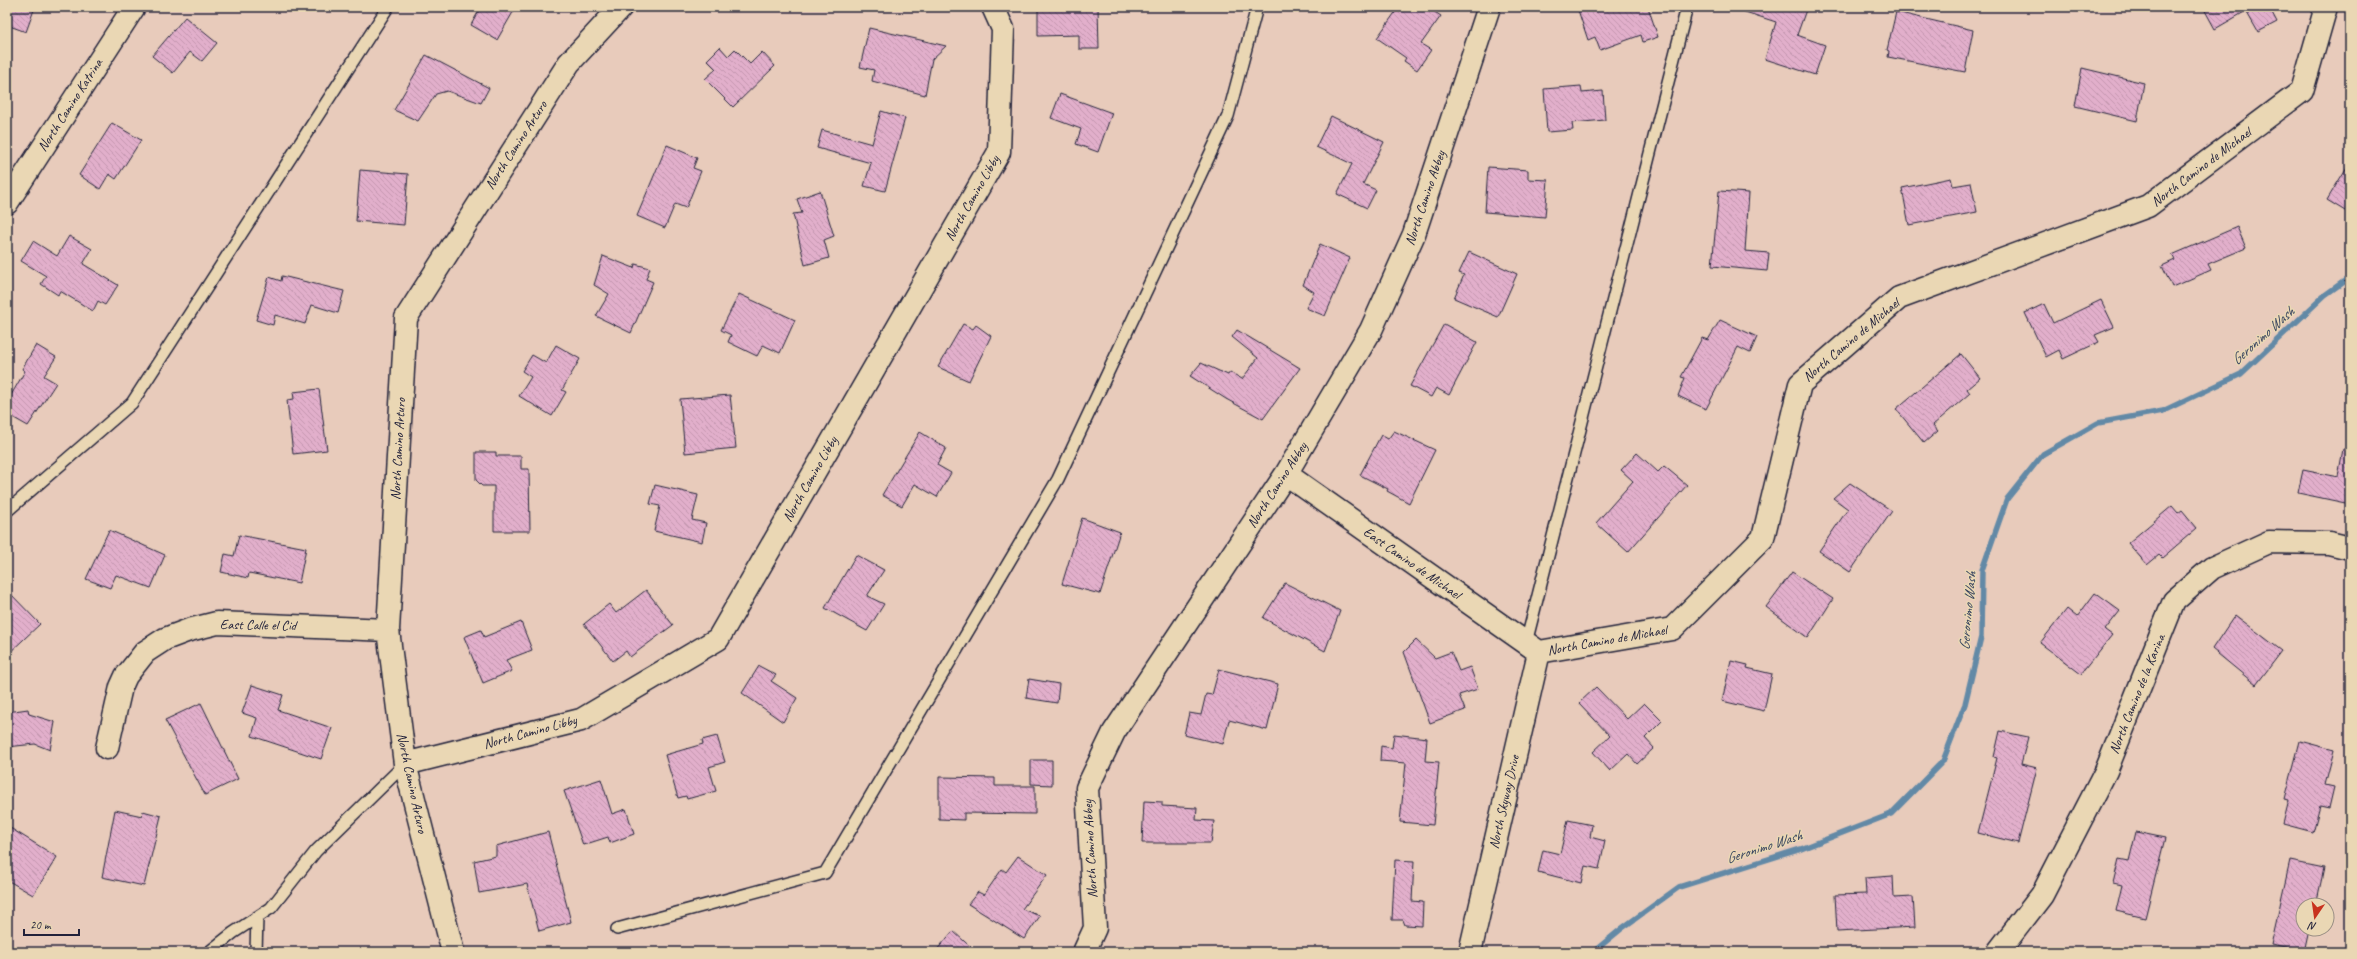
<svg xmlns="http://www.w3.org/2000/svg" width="2357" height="959" viewBox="0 0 2357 959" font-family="Caveat,sans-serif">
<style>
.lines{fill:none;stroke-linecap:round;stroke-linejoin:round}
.stream{stroke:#6289a6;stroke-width:5.5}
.building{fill:url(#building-back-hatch);stroke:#22223b}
.lane-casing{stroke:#22223b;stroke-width:14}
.street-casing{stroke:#22223b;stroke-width:25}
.lane{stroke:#ead7b4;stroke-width:11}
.street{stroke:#ead7b4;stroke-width:22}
.labels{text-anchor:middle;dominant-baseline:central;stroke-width:3;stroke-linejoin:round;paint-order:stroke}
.street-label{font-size:14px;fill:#22223b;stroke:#ead7b4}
.water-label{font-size:15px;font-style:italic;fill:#37445f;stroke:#ead7b4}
</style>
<defs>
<pattern id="building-back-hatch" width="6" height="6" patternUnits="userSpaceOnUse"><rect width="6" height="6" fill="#e2afcb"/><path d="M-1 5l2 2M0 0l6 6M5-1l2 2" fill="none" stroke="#c296af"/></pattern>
</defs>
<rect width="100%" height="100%" fill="#e8cbbb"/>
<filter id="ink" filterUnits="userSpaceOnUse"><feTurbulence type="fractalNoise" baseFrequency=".025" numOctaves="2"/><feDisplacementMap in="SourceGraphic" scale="8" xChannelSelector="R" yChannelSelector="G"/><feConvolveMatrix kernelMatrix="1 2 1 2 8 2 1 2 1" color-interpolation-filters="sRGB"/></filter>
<g filter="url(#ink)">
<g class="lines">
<path class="stream" d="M 1593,952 L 1621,929 L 1679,887 L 1801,849 L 1891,814 L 1943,761 L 1965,704 L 1981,637 L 1982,570 L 2007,499 L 2043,454 L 2098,423 L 2163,411 L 2241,374 L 2325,295 L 2350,277"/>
</g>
<path class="building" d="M 12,7 L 35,7 L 26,32 L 7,25 Z
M 481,7 L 516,7 L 497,40 L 471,25 Z
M 1038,7 L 1098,7 L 1099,49 L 1079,49 L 1079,35 L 1038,36 Z
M 1399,7 L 1427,7 L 1441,16 L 1421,44 L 1431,50 L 1417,70 L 1404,61 L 1406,58 L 1377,38 Z
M 1577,7 L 1648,7 L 1658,37 L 1643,42 L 1641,35 L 1600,50 L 1595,37 L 1588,40 Z
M 1740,7 L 1807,7 L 1797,35 L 1825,45 L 1815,75 L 1765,59 L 1776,22 L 1739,10 Z
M 2203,7 L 2269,7 L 2277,22 L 2258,32 L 2246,11 L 2215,29 Z
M 1896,12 L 1973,30 L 1965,72 L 1888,57 L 1889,51 L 1887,50 Z
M 185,17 L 217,43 L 202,61 L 190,52 L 173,73 L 152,56 Z
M 869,28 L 946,46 L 932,59 L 925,95 L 872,81 L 874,70 L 860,67 Z
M 720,47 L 728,56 L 735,49 L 750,64 L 762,52 L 775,66 L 733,107 L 705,79 L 716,69 L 707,60 Z
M 426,55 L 489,88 L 481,103 L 447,91 L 436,94 L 418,121 L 394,110 Z
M 2082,68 L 2144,83 L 2137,121 L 2075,106 Z
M 1581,86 L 1582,93 L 1603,91 L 1605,120 L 1572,123 L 1573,130 L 1547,132 L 1544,89 Z
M 1060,94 L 1112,113 L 1098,152 L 1076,144 L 1081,129 L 1051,118 Z
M 881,111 L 905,118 L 885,191 L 864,186 L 871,163 L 817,148 L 822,130 L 872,144 Z
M 1331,116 L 1384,142 L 1363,184 L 1376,190 L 1367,208 L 1337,194 L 1352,164 L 1316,147 Z
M 112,123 L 141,140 L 116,179 L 109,174 L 100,189 L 79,175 Z
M 667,145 L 697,158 L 693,168 L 701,171 L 686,208 L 675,204 L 665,228 L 637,216 Z
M 2350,162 L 2350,214 L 2327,200 Z
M 1488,167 L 1528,170 L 1528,179 L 1548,180 L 1545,217 L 1485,212 Z
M 360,170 L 408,174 L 404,225 L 356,221 Z
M 1951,178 L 1953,186 L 1971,183 L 1977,212 L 1909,225 L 1902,188 Z
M 820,191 L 834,236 L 824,240 L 829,258 L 805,265 L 793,214 L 802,213 L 797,199 Z
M 1719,191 L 1749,193 L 1745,251 L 1769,253 L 1767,271 L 1712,266 Z
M 2237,227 L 2246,248 L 2208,264 L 2211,270 L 2172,287 L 2162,266 L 2175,260 L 2172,255 Z
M 69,236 L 92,249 L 83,264 L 118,285 L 105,305 L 98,301 L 93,311 L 60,291 L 58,295 L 41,284 L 46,276 L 21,261 L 33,241 L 57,256 Z
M 1320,244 L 1350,258 L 1325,316 L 1306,308 L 1314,292 L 1303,285 Z
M 1469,252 L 1517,274 L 1498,317 L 1454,298 L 1464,275 L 1459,273 Z
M 603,256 L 634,268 L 635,264 L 650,268 L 646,279 L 653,282 L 631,333 L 596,316 L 609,294 L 594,285 Z
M 282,276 L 344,291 L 338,313 L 312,305 L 305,324 L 275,315 L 273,325 L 256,320 L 269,277 L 281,281 Z
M 739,294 L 795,320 L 780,353 L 763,345 L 757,356 L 728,342 L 731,335 L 721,330 Z
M 2101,300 L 2114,327 L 2095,335 L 2099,342 L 2063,359 L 2059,350 L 2046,357 L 2025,313 L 2044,304 L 2053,323 Z
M 1720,320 L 1757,337 L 1750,353 L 1738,347 L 1706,409 L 1678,396 L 1685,378 L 1681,377 L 1702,338 L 1708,340 Z
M 963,324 L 973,329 L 976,325 L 991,336 L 969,381 L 938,367 Z
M 1444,324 L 1477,342 L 1449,395 L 1436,388 L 1431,397 L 1410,386 Z
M 1237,330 L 1300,368 L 1263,419 L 1226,399 L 1190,376 L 1201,363 L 1228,375 L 1230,372 L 1242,379 L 1258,358 L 1232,337 Z
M 36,345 L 56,357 L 44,376 L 56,383 L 28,426 L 7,414 L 7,402 L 25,371 L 22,369 Z
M 556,345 L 580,359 L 562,390 L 566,392 L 552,416 L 519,396 L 531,377 L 522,371 L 532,355 L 546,363 Z
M 1961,354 L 1980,378 L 1967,389 L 1970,393 L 1933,425 L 1938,431 L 1924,443 L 1896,409 Z
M 319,389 L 327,450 L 293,454 L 287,400 L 294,399 L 293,392 Z
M 730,395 L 736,448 L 685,453 L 680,399 Z
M 1394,431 L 1435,450 L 1409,503 L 1387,491 L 1388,489 L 1360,475 L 1381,435 L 1388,439 Z
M 920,432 L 946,448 L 937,465 L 951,473 L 937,497 L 915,484 L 902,506 L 882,495 Z
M 2343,449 L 2350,450 L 2350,504 L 2298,493 L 2303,470 L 2338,477 Z
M 476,452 L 496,452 L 496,456 L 521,456 L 521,469 L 529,469 L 530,531 L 494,531 L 494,486 L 482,486 L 476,480 Z
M 1637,453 L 1658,472 L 1664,466 L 1687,485 L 1628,552 L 1596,523 L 1633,481 L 1621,470 Z
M 1850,483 L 1892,511 L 1850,572 L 1819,551 L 1848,509 L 1833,498 Z
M 655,485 L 698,495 L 692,520 L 706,523 L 702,542 L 654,531 L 660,506 L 650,504 Z
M 2172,506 L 2178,513 L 2182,510 L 2197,528 L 2162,558 L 2159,555 L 2147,565 L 2128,543 Z
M 1082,518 L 1120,532 L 1100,594 L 1062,584 Z
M 109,530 L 165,555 L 151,588 L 116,575 L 110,588 L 86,579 Z
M 239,535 L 306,548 L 299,583 L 249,573 L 248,578 L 221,572 L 225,554 L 234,556 Z
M 856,555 L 884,570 L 867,596 L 884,604 L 867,631 L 825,608 Z
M 1792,572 L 1833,599 L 1808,638 L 1766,607 Z
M 1285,583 L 1340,611 L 1325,651 L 1263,618 Z
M 7,590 L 40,624 L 7,655 Z
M 646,590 L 673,625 L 630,657 L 626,651 L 613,661 L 584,624 L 609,604 L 616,613 Z
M 2095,593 L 2120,611 L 2105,630 L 2112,635 L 2081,674 L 2040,643 L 2067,609 L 2077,617 Z
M 2235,615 L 2282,651 L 2256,685 L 2212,649 Z
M 521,622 L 532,650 L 506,660 L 512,671 L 483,683 L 464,637 L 481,630 L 484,637 Z
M 1416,640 L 1435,658 L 1451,652 L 1459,671 L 1470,667 L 1478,689 L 1459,695 L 1465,710 L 1430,723 L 1404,652 Z
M 1731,661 L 1748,665 L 1747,668 L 1772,674 L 1764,711 L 1722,701 Z
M 759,666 L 776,675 L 771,681 L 797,698 L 783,722 L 742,693 Z
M 1219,669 L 1278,684 L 1267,730 L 1229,720 L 1223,744 L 1184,735 L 1189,713 L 1201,715 L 1206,694 L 1212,695 Z
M 1029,679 L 1059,684 L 1057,703 L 1026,698 Z
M 252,685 L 283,695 L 278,710 L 332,728 L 321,759 L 252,736 L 257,718 L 242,713 Z
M 1596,687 L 1627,719 L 1644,703 L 1662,721 L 1645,738 L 1654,748 L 1637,764 L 1628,754 L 1610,771 L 1593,752 L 1610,736 L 1579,703 Z
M 201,703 L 238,779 L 205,795 L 165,720 Z
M 28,709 L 29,714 L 55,722 L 50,750 L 35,744 L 7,747 L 7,712 Z
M 2000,731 L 2028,737 L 2021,764 L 2037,768 L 2018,843 L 1978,833 L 1997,758 L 1994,757 Z
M 1394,734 L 1427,738 L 1425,761 L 1439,762 L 1433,825 L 1400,822 L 1406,763 L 1380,761 L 1381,746 L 1392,748 Z
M 717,736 L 725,762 L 709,767 L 716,791 L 687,799 L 686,796 L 678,798 L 665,755 L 703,744 L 702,740 Z
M 2300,741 L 2334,750 L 2325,785 L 2334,787 L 2329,808 L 2320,806 L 2313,832 L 2283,824 L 2289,800 L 2285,799 Z
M 1031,760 L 1052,760 L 1052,785 L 1031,784 Z
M 939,777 L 995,778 L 995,786 L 1035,786 L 1035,814 L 964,813 L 964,820 L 939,819 Z
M 601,779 L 612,814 L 626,809 L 634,834 L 610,843 L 608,837 L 583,845 L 564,791 Z
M 1144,801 L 1162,802 L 1162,806 L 1197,808 L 1196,820 L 1214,821 L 1211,843 L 1142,843 Z
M 115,810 L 142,816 L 143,811 L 161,816 L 144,886 L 102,877 Z
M 1568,820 L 1592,825 L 1590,837 L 1605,841 L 1599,869 L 1585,866 L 1581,883 L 1538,872 L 1543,850 L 1560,854 Z
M 7,826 L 57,857 L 33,895 L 7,880 Z
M 548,832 L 571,922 L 539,931 L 527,884 L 479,893 L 474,861 L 496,856 L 496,846 Z
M 2136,832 L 2165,838 L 2145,918 L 2116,911 L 2122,885 L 2113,883 L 2119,859 L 2129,861 Z
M 1018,856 L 1047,875 L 1022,909 L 1040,916 L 1024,939 L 968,904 L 978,892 L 984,895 L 1002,869 L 1006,872 Z
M 1395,860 L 1414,861 L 1412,901 L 1423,902 L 1422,926 L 1405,925 L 1403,920 L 1392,920 Z
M 2290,861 L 2324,868 L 2316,905 L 2303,905 L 2303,929 L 2309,929 L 2304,952 L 2271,945 Z
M 1893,876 L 1894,898 L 1913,897 L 1915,927 L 1837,931 L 1835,895 L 1866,894 L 1865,878 Z
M 953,931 L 976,952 L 935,952 Z"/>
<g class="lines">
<defs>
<path id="lane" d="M 7,511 L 132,403 L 388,7
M 1526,643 L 1687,7
M 617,929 L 825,873 L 1058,479 L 1228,116 L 1257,7
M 209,952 L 233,933 L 271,908 L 316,851 L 405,764
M 256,952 L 257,917"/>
<path id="street" d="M 7,203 L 134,7
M 1286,474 L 1539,652
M 1539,652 L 1672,629 L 1763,538 L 1800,384 L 1899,298 L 2148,206 L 2302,91 L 2326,7
M 107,748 L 121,687 L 126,676 L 145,652 L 165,639 L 189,630 L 217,623 L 388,630
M 405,764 L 581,720 L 718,639 L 999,152 L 1003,29 L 993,7
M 453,952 L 405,764 L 388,630 L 406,318 L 569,63 L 621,7
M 1084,952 L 1095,928 L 1087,788 L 1114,732 L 1286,474 L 1371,330 L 1414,234 L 1489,7
M 1470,952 L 1539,652
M 1998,952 L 2042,895 L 2106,771 L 2174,601 L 2212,568 L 2269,542 L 2329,543 L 2350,548"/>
</defs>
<use href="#lane" class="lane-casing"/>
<use href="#street" class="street-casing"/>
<use href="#lane" class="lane"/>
<use href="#street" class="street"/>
</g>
</g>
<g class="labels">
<g class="street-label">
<text transform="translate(70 105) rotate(-57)">North Camino Katrina</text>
<text transform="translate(516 145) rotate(-57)">North Camino Arturo</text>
<text transform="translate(2201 167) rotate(-37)">North Camino de Michael</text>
<text transform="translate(972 198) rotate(-60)">North Camino Libby</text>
<text transform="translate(1425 198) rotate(-71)">North Camino Abbey</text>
<text transform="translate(1851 340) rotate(-40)">North Camino de Michael</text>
<text transform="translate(398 449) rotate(-87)">North Camino Arturo</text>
<text transform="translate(810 479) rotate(-60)">North Camino Libby</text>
<text transform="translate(1277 485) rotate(-57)">North Camino Abbey</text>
<text transform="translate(1412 563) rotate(35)">East Camino de Michael</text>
<text transform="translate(258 625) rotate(1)">East Calle el Cid</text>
<text transform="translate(1607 640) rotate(-10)">North Camino de Michael</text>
<text transform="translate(2137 694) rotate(-68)">North Camino de la Karina</text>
<text transform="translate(530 732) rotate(-15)">North Camino Libby</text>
<text transform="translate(412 783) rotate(78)">North Camino Arturo</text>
<text transform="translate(1504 802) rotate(-77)">North Skyway Drive</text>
<text transform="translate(1090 849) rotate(-93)">North Camino Abbey</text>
</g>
<g class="water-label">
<text transform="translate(2263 336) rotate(-42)">Geronimo Wash</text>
<text transform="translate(1968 611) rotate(-85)">Geronimo Wash</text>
<text transform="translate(1764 847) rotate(-18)">Geronimo Wash</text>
</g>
</g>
<rect width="2357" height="959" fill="none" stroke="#ead7b4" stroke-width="24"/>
<rect x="12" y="12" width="2333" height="935" fill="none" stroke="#22223b" stroke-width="1.5" filter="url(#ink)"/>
<g transform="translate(2315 917) rotate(193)"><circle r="19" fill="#ead7b4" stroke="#9a8f84"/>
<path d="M0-3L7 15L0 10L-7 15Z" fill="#c8321e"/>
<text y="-6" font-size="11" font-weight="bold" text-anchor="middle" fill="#22223b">N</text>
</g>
<path d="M24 929v6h55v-6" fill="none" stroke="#22223b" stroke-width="2"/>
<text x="30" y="929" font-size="12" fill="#22223b" stroke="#ead7b4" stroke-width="3" paint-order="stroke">20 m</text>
</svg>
